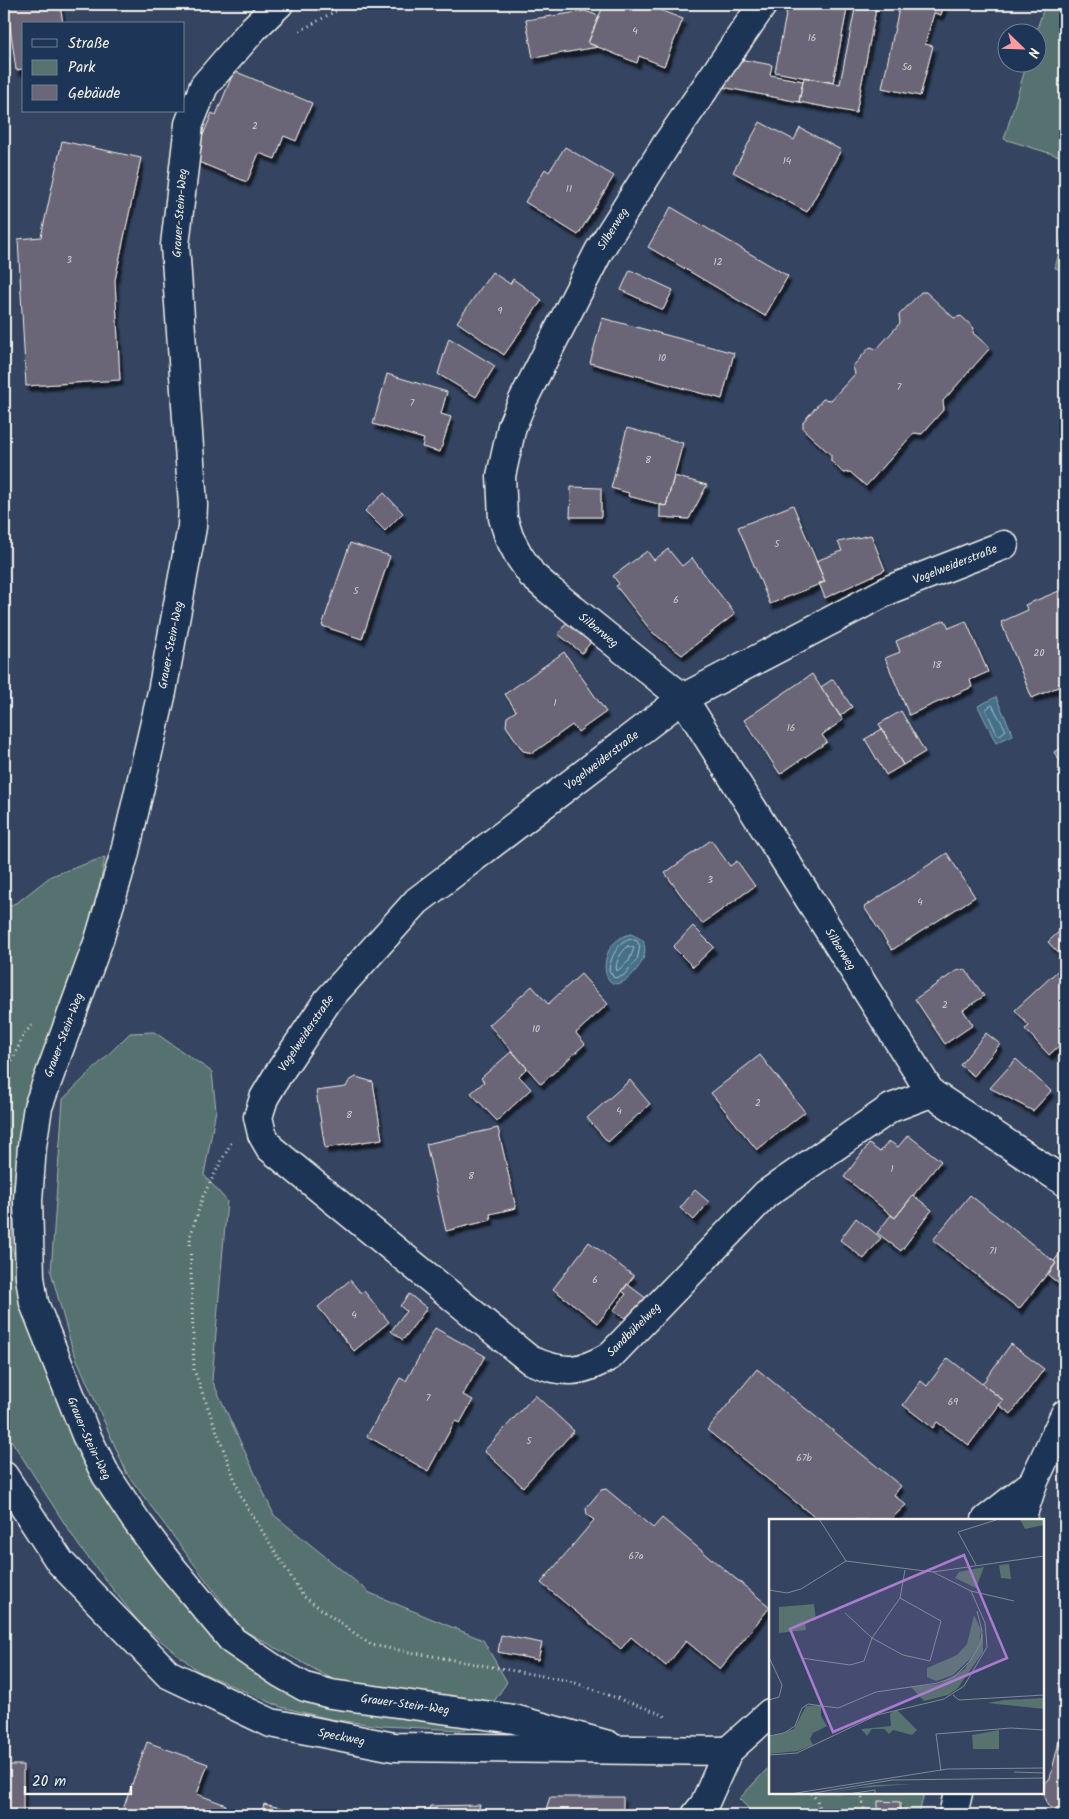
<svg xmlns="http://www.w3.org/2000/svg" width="1069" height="1819" viewBox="0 0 1069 1819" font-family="Kalam,sans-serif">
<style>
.green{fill:#57726f;stroke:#a6b2ac}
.water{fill:#45708a;stroke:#8ba4b0}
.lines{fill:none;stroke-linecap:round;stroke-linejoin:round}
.shore{stroke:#aebdc2;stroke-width:1}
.building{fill:#6b6678;stroke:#f4f1e8;filter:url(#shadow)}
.street-casing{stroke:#f4f1e8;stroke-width:31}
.secondary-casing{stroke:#f4f1e8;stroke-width:31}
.path{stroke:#f4f1e8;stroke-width:3;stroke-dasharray:1 4;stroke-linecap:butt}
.street{stroke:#1d3557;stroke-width:28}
.secondary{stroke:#1d3557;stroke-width:28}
.labels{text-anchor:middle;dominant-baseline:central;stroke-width:4;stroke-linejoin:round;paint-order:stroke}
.number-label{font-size:10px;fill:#d2cecc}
.street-label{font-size:12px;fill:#f4f1e8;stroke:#1d3557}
.inset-road{fill:none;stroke:#818997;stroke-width:1}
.view{fill:#ab7bcf;fill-opacity:0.15;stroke:#ab7bcf;stroke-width:2.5}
.inset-edge{fill:none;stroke:#f4f1e8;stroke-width:2.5}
</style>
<defs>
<filter id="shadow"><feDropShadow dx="3" dy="5.5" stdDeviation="1" flood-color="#0009"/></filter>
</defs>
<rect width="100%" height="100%" fill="#344461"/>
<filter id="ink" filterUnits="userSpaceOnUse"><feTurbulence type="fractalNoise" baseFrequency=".02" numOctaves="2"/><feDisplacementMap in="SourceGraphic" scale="10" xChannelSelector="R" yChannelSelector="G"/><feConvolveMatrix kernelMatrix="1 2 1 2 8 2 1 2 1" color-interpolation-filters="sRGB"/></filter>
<g filter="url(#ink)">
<path class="green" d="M 1045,4 L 1065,4 L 1065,158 L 1004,139 L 1027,63 L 1036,62 L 1036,32 Z
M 1065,228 L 1065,271 L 1055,268 Z
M 105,857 L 98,896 L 70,994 L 24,1118 L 14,1181 L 12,1246 L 29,1325 L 58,1403 L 85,1459 L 232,1654 L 263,1678 L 306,1697 L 488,1728 L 462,1730 L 382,1726 L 330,1719 L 281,1707 L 198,1671 L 140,1624 L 79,1546 L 4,1429 L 4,908 L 18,902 L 51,876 Z
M 154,1032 L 212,1072 L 216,1110 L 204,1175 L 227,1201 L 212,1380 L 274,1515 L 370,1593 L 483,1640 L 507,1682 L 493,1703 L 345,1686 L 243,1630 L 127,1474 L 72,1348 L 51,1272 L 63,1099 L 130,1033 Z
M 770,1766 L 770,1793 L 924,1793 L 919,1815 L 755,1815 L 739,1799 Z"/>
<path class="water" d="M 996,697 L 1013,735 L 996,743 L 978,706 Z
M 631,934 L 643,940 C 647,952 644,960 637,969 C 602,1014 590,942 631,934 Z"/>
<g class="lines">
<path class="shore" d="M 992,705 L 1006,730 L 1000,735 L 997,734 L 986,710 Z
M 631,939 L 637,941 L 640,946 L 637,960 L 623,976 L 614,978 L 609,970 C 611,957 617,942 631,939 Z
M 628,946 L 634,948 L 629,961 L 617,971 C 614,963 621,952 628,946 Z"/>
</g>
<path class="building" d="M 7,4 L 60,4 L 63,24 L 24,24 L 24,69 L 16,70 Z
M 604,4 L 644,4 L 683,19 L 664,66 L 639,56 L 637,63 L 588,43 Z
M 788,4 L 848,4 L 833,83 L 775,72 Z
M 856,4 L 877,4 L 856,113 L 799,102 L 804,77 L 840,84 Z
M 900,4 L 944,4 L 941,15 L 934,13 L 925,44 L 933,46 L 920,96 L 882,88 Z
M 585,11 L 599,16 L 588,43 L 598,47 L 533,58 L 526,20 Z
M 739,59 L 772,65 L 770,75 L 803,81 L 799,102 L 722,87 Z
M 234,71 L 312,103 L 296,141 L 284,136 L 275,159 L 259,153 L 247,182 L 196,161 L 202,146 L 199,145 L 212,113 L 216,115 Z
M 760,122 L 794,140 L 800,128 L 841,150 L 807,212 L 733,172 Z
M 62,141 L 141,158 L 115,280 L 120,380 L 26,386 L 18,239 L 41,237 Z
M 565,147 L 614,176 L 578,235 L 525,202 L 545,169 L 549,172 Z
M 671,207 L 788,276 L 765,316 L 648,247 Z
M 630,270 L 673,290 L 663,310 L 621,290 Z
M 492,272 L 510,284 L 513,279 L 542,300 L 504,355 L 457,322 Z
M 921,292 L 926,292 L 954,318 L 961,316 L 974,328 L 973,333 L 990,348 L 943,401 L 944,409 L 922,434 L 914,433 L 866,486 L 850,472 L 843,473 L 831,461 L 831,455 L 803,429 L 803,422 L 823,399 L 831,400 L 855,374 L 853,366 L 870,347 L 877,349 L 900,323 L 899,315 Z
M 602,318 L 734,353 L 722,399 L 590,363 Z
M 449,338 L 495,366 L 476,397 L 438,374 Z
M 387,374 L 447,392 L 441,414 L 451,417 L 440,452 L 422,447 L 424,439 L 373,424 Z
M 627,428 L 683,443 L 666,506 L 628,496 L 629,493 L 611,488 Z
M 674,476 L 707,485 L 689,519 L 660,517 L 660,505 L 666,506 Z
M 571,487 L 601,488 L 601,517 L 570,517 Z
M 384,493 L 403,513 L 385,531 L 365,511 Z
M 793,505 L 825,582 L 770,604 L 738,527 Z
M 871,535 L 885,570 L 825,598 L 819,583 L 825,582 L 816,561 L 842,551 L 838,542 Z
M 350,543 L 390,556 L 362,639 L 322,626 Z
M 668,549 L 682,566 L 692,558 L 735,614 L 682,655 L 652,632 L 616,586 L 619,584 L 613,576 L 647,551 L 654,560 Z
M 1064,589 L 1065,684 L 1032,698 L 1001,622 L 1028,610 L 1025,605 Z
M 945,620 L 949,628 L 966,621 L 988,672 L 970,680 L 972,687 L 909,715 L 885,658 L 900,652 L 896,641 Z
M 567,622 L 591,642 L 582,653 L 558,634 Z
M 564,652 L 606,712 L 578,732 L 572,725 L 533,753 L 523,751 L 506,726 L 507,717 L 516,711 L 505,694 Z
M 812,674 L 843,720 L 822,735 L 827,742 L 780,774 L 744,720 Z
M 833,679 L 852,707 L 840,716 L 821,687 Z
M 901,711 L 925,752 L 903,765 L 879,724 Z
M 882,729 L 903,765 L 886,775 L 865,739 Z
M 1065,745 L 1065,769 L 1054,752 Z
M 711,840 L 730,866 L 737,861 L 755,886 L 702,924 L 665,873 Z
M 947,853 L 975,897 L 892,950 L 864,907 Z
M 693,926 L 714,947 L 693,967 L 673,947 Z
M 1065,926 L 1065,960 L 1048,942 Z
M 1065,964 L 1065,1040 L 1049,1055 L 1025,1029 L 1029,1026 L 1015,1010 Z
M 965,969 L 984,996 L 963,1010 L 973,1025 L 945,1044 L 915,999 L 956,971 Z
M 581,974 L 608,1004 L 576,1033 L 585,1044 L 541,1084 L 489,1025 L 532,986 L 548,1004 Z
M 986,1033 L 1000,1044 L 974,1076 L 960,1065 Z
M 512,1051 L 527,1068 L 519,1076 L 531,1089 L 497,1121 L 471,1093 L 484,1082 L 481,1078 Z
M 760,1055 L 805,1112 L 757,1150 L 711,1093 Z
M 1016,1059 L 1051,1091 L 1033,1111 L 990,1088 Z
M 356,1077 L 373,1082 L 382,1139 L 325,1148 L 316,1091 L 346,1087 L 349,1081 Z
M 630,1080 L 650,1104 L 608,1142 L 587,1118 Z
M 498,1128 L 516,1208 L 490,1214 L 491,1220 L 446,1231 L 426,1144 Z
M 908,1135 L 941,1161 L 895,1218 L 844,1177 L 869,1144 L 880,1152 L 889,1141 L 898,1147 Z
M 695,1190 L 709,1202 L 694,1220 L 680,1208 Z
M 913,1195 L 932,1210 L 901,1251 L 877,1233 L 891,1215 L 895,1218 Z
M 970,1195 L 1056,1263 L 1019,1309 L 933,1240 Z
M 856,1218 L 881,1238 L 864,1259 L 840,1240 Z
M 589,1242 L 634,1276 L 598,1323 L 553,1289 Z
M 1065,1247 L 1065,1289 L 1048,1275 L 1056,1263 L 1054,1261 Z
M 350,1280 L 361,1293 L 364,1291 L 389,1322 L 354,1351 L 318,1307 Z
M 627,1284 L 647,1299 L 629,1320 L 613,1311 L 626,1294 L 622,1291 Z
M 409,1294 L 427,1308 L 403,1340 L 391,1331 L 406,1311 L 400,1306 Z
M 435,1328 L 485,1356 L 463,1395 L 473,1400 L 460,1423 L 455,1421 L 428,1471 L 367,1436 L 400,1378 L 406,1381 Z
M 1011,1344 L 1044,1369 L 1011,1414 L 999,1405 L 1003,1400 L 982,1384 Z
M 948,1358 L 1003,1400 L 969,1445 L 937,1422 L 933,1428 L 903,1405 L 921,1381 L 927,1386 Z
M 757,1369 L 901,1486 L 894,1495 L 906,1505 L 890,1520 L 818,1520 L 707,1430 Z
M 535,1395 L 574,1431 L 523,1487 L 484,1451 Z
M 606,1489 L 653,1528 L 662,1518 L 770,1607 L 720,1669 L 686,1641 L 666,1666 L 631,1637 L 621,1649 L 541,1583 L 594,1520 L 587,1515 L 586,1508 L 601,1490 Z
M 501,1635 L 542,1643 L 538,1660 L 498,1652 Z
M 1062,1730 L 1065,1730 L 1065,1808 L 1057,1810 L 1048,1806 L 1043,1795 L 1044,1785 L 1050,1778 Z
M 147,1742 L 208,1764 L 197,1794 L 226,1805 L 223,1815 L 121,1815 Z
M 4,1765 L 23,1765 L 23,1815 L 4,1815 Z
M 550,1797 L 623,1797 L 623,1815 L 544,1815 Z
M 878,1801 L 900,1802 L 900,1815 L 878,1815 Z
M 264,1804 L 310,1815 L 261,1815 Z
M 480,1805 L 477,1815 L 427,1815 L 430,1806 Z"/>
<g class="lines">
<defs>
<g id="street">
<path id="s1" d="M 279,4 L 254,28 L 204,86 L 189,124 L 175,245 L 193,505 L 192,527 L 162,692 L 124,856 L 99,940 L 38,1107 L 32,1146 L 28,1200 L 30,1277 L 34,1303 L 86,1435 L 106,1475 L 135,1519 L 167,1562 L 233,1641 L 280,1673 L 305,1687 L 331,1694 L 514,1719 L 608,1745"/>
<path id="s2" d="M 763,4 L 666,145 L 599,251 L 523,400 L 512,426 L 501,476 L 503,518 L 509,537 L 519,556 L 532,575 L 548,589 L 683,698 L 931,1093 L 1065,1182"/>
<path id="s3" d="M 931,1093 L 891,1108 L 766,1194 L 610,1356 C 579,1374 563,1374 530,1360 L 270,1148 L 262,1134 L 258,1117 L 264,1098 L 277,1076 L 328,1000 L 417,901 L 683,698 L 891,589 L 1004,545"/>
<path d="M 696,1815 L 704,1805 L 728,1751"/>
</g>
<g id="secondary">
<path id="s4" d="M 4,1476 L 60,1562 L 168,1674 L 271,1723 L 394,1747 L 728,1751 L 770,1713"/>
<path d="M 986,1520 L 1033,1483"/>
<path d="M 1021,1520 L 1033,1483 L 1065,1414"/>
<path d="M 953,1815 L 958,1793"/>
</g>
</defs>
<use href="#street" class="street-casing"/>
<use href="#secondary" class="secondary-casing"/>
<path class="path" d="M 300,31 L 348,4
M 4,1079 L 24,1034 L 32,1025
M 231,1143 L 203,1196 L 190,1237 L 194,1370 L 242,1499 L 303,1596 L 371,1645 L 570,1681 L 664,1715 L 666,1718
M 811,1793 L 817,1800 L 822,1815
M 861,1793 L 865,1815"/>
<use href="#street" class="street"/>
<use href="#secondary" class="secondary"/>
</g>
</g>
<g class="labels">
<g class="number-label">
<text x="635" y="31">4</text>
<text x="812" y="38">16</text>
<text x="907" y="67">5a</text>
<text x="255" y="126">2</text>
<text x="787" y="161">14</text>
<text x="569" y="189">11</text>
<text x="69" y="260">3</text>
<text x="718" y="262">12</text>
<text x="500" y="311">9</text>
<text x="662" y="358">10</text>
<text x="899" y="387">7</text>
<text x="412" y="403">7</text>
<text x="648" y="460">8</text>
<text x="777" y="544">5</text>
<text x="356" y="591">5</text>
<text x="676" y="600">6</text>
<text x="1039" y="653">20</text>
<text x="937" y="665">18</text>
<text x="555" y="703">1</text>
<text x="791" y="728">16</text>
<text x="710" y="880">3</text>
<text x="920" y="902">4</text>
<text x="945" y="1005">2</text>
<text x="536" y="1029">10</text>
<text x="758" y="1103">2</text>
<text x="619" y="1111">4</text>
<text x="349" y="1115">8</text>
<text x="892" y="1169">1</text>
<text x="471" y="1176">8</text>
<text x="993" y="1251">71</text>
<text x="595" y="1280">6</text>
<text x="354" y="1315">4</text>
<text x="428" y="1398">7</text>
<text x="953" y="1402">69</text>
<text x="529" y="1441">5</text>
<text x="804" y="1458">67b</text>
<text x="636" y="1556">67a</text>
</g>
<g class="street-label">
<text transform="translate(180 213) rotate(-86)">Grauer-Stein-Weg</text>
<text transform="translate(613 229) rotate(-58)">Silberweg</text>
<text stroke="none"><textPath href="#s3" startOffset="1781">Vogelweiderstraße</textPath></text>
<text stroke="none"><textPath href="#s2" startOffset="736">Silberweg</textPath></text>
<text transform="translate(171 645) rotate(-79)">Grauer-Stein-Weg</text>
<text stroke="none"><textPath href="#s3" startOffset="1375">Vogelweiderstraße</textPath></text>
<text stroke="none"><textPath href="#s2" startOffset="1141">Silberweg</textPath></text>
<text stroke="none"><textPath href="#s3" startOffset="970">Vogelweiderstraße</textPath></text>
<text transform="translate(64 1035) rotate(-69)">Grauer-Stein-Weg</text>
<text transform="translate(634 1330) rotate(-45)">Sandbühelweg</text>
<text stroke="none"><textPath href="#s1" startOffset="1501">Grauer-Stein-Weg</textPath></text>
<text stroke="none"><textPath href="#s1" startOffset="1938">Grauer-Stein-Weg</textPath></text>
<text stroke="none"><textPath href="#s4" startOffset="444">Speckweg</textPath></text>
</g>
</g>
<g transform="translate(769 1519)">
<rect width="275" height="275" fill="#344461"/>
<path d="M 251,0 L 275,0 L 275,6 L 256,10 ZM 240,45 L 242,60 L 232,59 L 230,46 ZM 215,48 L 207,69 L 186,59 L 190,53 ZM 45,85 L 47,101 L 36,102 L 37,111 L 10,114 L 10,88 ZM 205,96 L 212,111 L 210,123 L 200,141 L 184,156 L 167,162 L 158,158 L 158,149 L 188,136 L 198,125 ZM 214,114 L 214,133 L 188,170 L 179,176 L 155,182 L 142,168 L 170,165 L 196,150 ZM 275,179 L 275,190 L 218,184 L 235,181 ZM 52,186 L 52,197 L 58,207 L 44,214 L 41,220 L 44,226 L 29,232 L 0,235 L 0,218 L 25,210 L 37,187 ZM 128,191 L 148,211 L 143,216 L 124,211 L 120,215 L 115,210 L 103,210 L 98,217 L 92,210 L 122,207 L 121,194 ZM 230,211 L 230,230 L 204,230 L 203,216 ZM 143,265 L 92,269 L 53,275 L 103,266 Z" fill="#57726f"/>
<path class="inset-road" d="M 50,0 L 77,42M 207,46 L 189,13 L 227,1M 0,71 L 18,74 L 32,70 L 77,42 L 164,53 L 275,37M 202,72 L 245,82M 76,94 L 103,119 L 134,136 L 161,142 L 172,102 L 131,79M 0,138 L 13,166 L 10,178 L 0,181M 32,139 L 81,146 L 95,142 L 103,119 L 131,79 L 136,51M 184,176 L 190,181 L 275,176M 0,217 L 15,214 L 26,207 L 33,189 L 39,185 L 69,189 L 107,173 L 169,164 L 185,158 L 201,142 L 212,124 L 213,112 L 208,92M 0,236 L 28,234 L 108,196 L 175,180 L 195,167 L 218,128 L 216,104 L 202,72 L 164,53M 172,252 L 167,215 L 242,209 L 275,211M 245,253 L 275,254M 21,275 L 178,250 L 275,249M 39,275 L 123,261 L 275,259M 79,275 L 106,271 L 106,275"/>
<path class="view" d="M 195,36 L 238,139 L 64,213 L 21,110 Z"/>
<rect width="275" height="275" class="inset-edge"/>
</g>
<rect width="1069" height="1819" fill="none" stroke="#1d3557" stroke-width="20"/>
<rect x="10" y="10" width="1049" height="1799" fill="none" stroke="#f4f1e8" stroke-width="2" filter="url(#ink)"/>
<rect x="22" y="22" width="162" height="90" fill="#1d3557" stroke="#738091"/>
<rect x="32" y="39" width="25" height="8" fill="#1d3557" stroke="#738091"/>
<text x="68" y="48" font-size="15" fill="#f4f1e8">Straße</text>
<rect x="32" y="60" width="25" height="15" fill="#57726f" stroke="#738091"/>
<text x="68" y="72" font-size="15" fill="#f4f1e8">Park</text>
<rect x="32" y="85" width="25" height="15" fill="#6b6678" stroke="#738091"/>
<text x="68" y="98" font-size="15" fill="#f4f1e8">Gebäude</text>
<g transform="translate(1022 48) rotate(113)"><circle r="24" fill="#1d3557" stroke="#738091"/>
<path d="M0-4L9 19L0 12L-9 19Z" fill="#ff9aa2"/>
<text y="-8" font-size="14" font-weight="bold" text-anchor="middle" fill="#f4f1e8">N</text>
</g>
<path d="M25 1786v8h106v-8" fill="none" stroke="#f4f1e8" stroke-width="2.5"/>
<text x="32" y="1786" font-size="15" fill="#f4f1e8" stroke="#1d3557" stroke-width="4" paint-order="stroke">20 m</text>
</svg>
